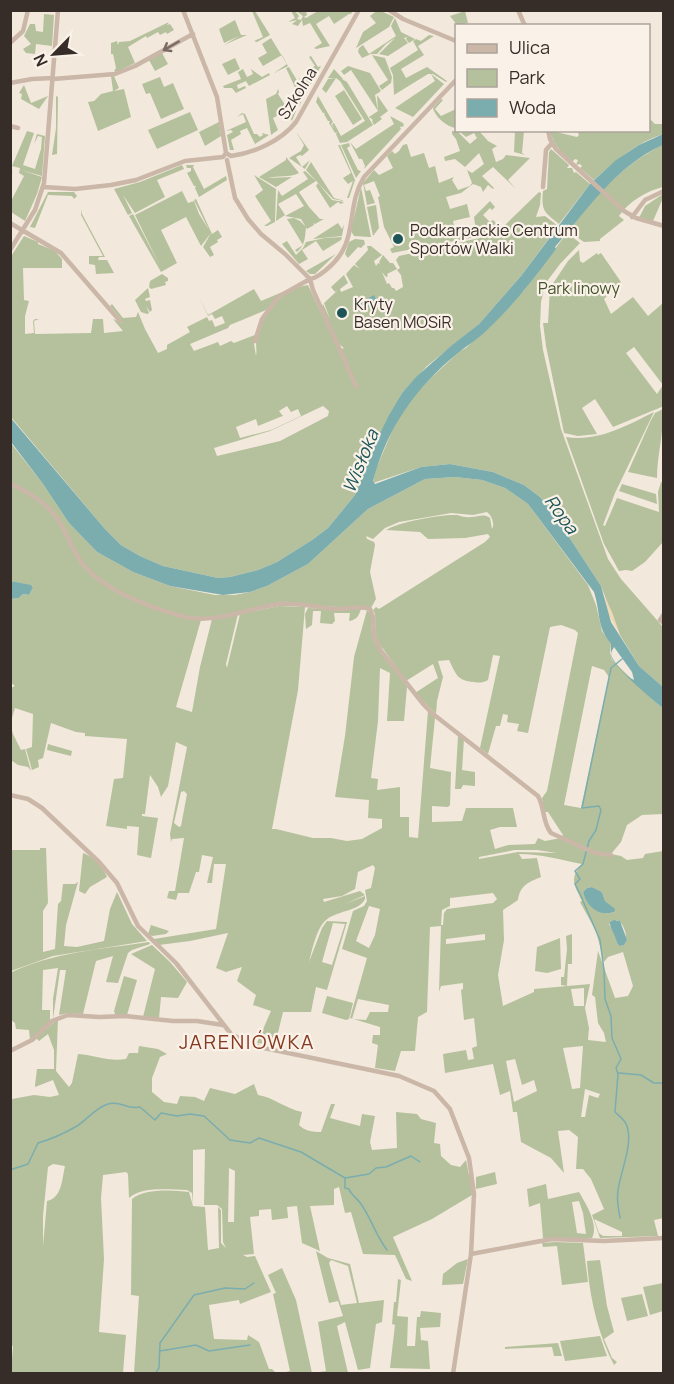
<svg xmlns="http://www.w3.org/2000/svg" width="674" height="1384" viewBox="0 0 674 1384" font-family="Manrope,sans-serif">
<style>
.green{fill:#b5c19c;fill-rule:evenodd}
.sand{fill:#eed9b2}
.water{fill:#7badaf;fill-rule:evenodd}
.lines{fill:none;stroke-linecap:round;stroke-linejoin:round}
.stream{stroke:#7badaf;stroke-width:1.5}
.minor{stroke:#cab7a8;stroke-width:4.5}
.oneway{stroke:#796b62}
.poi-dot{fill:#1d5559;stroke:#faf2e8;stroke-width:2}
.labels{text-anchor:middle;dominant-baseline:central;stroke-width:4.5;stroke-linejoin:round;paint-order:stroke}
.street-label{font-size:16px;fill:#372d28;stroke:#faf2e8}
.poi-label{font-size:16px;fill:#372d28;stroke:#faf2e8;text-anchor:start}
.park-label{font-size:16px;fill:#46552c;stroke:#faf2e8}
.water-label{font-size:18px;font-style:italic;fill:#1d5559;stroke:#faf2e8}
.quarter-label{font-size:20px;letter-spacing:1.5px;fill:#873820;stroke:#faf2e8}
</style>
<rect width="100%" height="100%" fill="#f2e8dc"/>
<path class="green" d="M 378,10 L 381,11 L 394,17 L 389,27 L 356,48 L 363,32 L 376,23 L 370,16 Z
M 252,11 L 255,11 L 270,35 L 257,42 L 254,41 L 263,37 Z
M 291,11 L 295,11 L 299,16 L 297,19 L 301,20 L 303,16 L 296,11 L 306,11 L 307,15 L 304,17 L 306,18 L 318,11 L 333,11 L 334,12 L 353,11 L 351,14 L 349,14 L 334,24 L 329,16 L 316,24 L 330,46 L 316,49 L 314,48 L 322,43 L 310,23 L 303,26 L 302,20 L 298,26 L 292,24 L 297,20 L 288,22 L 295,18 Z
M 465,11 L 468,23 L 457,25 L 450,16 Z
M 44,14 L 54,15 L 52,46 L 36,44 L 35,54 L 26,53 L 23,49 L 31,44 L 24,36 L 30,24 L 35,24 L 36,31 L 43,32 Z
M 395,18 L 401,32 L 415,39 L 409,43 L 406,39 L 407,37 L 404,38 L 408,43 L 388,56 L 379,54 L 395,38 L 386,44 L 377,54 L 371,54 L 362,58 L 358,52 L 359,48 L 363,45 L 369,54 L 396,36 L 391,26 Z
M 235,20 L 241,35 L 247,35 L 224,45 L 239,36 L 224,43 L 219,29 Z
M 169,22 L 167,25 L 170,24 L 174,30 L 167,34 L 166,32 L 160,35 L 158,32 L 147,38 L 146,36 L 128,47 L 135,63 L 116,72 L 114,71 L 116,68 L 113,54 L 111,54 L 111,43 L 117,41 L 118,45 L 119,42 L 130,41 Z
M 429,35 L 434,36 L 418,46 L 424,55 L 401,69 L 406,78 L 427,67 L 447,81 L 446,82 L 433,74 L 428,74 L 394,95 L 393,75 L 390,68 L 418,50 L 413,41 L 416,39 L 421,41 Z
M 271,38 L 288,66 L 274,73 L 287,64 L 282,55 L 263,66 L 258,58 L 267,53 L 262,44 Z
M 162,53 L 168,64 L 155,71 L 149,60 Z
M 372,55 L 385,58 L 392,77 L 391,83 L 382,90 L 379,86 L 388,80 Z
M 311,56 L 318,67 L 321,66 L 307,91 L 299,78 L 302,79 L 309,74 L 307,71 L 315,66 L 309,57 Z
M 235,58 L 240,69 L 228,75 L 222,64 Z
M 348,66 L 370,73 L 381,91 L 375,95 L 378,111 L 377,95 L 388,111 L 380,117 L 382,119 L 374,125 L 372,121 L 373,120 L 369,117 L 378,111 L 351,70 L 344,75 L 341,71 Z
M 289,67 L 305,94 L 299,106 L 291,101 L 288,98 L 292,100 L 299,96 L 286,68 Z
M 243,69 L 247,77 L 253,74 L 251,69 L 262,77 L 269,73 L 270,75 L 249,86 L 246,81 L 237,85 L 238,89 L 245,86 L 246,88 L 236,93 L 232,88 L 224,88 L 223,86 L 241,79 L 238,72 Z
M 334,69 L 343,79 L 342,79 L 347,82 L 373,125 L 347,142 L 340,143 L 336,134 L 337,132 L 335,133 L 329,123 L 330,121 L 328,121 L 324,114 L 325,113 L 323,113 L 316,102 L 318,96 L 333,122 L 331,124 L 334,129 L 332,124 L 334,123 L 341,136 L 365,121 L 340,81 L 336,78 L 326,93 L 322,89 L 328,79 L 336,78 L 328,78 Z
M 431,74 L 444,84 L 413,117 L 395,108 L 435,81 Z
M 111,76 L 114,76 L 119,88 L 114,91 L 124,89 L 131,117 L 98,131 L 88,102 L 94,101 L 101,94 L 113,91 Z
M 160,77 L 164,87 L 173,83 L 184,109 L 161,119 L 150,93 L 146,94 L 142,84 Z
M 24,85 L 31,103 L 48,96 L 39,109 L 21,99 L 22,94 L 19,93 Z
M 278,89 L 279,92 L 278,94 L 289,111 L 296,111 L 292,121 L 286,111 L 273,118 L 278,130 L 271,135 L 266,99 L 276,94 Z
M 344,90 L 362,119 L 353,125 L 335,96 Z
M 56,96 L 58,97 L 57,154 L 52,155 L 56,128 Z
M 441,99 L 443,100 L 435,109 L 441,116 L 456,109 L 456,128 C 447,127 435,117 433,108 Z
M 190,112 L 198,130 L 157,149 L 148,130 Z
M 242,113 L 245,114 L 254,134 L 257,134 L 260,137 L 263,135 L 262,133 L 269,135 L 255,144 L 247,128 L 240,131 L 241,134 L 231,140 L 234,150 L 230,150 L 227,135 L 233,132 L 231,130 L 226,131 L 246,122 L 243,114 L 237,117 Z
M 390,116 L 403,123 L 404,126 L 400,127 L 401,129 L 364,169 L 365,166 L 362,159 L 359,159 L 350,142 L 356,149 L 394,124 Z
M 649,118 L 655,124 L 663,124 L 663,134 C 636,143 615,161 594,180 L 580,168 L 582,166 L 580,164 L 576,165 L 578,160 L 575,159 L 572,162 C 562,152 553,145 550,131 L 552,131 L 577,137 L 579,135 L 577,131 L 596,131 L 597,132 L 603,130 L 648,130 Z
M 219,122 L 221,136 L 205,146 L 199,132 Z
M 27,131 L 34,133 L 23,165 L 35,169 L 41,149 L 42,137 L 38,136 L 34,144 L 37,134 L 45,136 L 42,176 L 21,170 L 42,177 L 37,194 L 25,221 L 11,212 L 10,203 L 24,176 L 19,173 L 20,168 L 12,166 Z
M 452,131 L 457,131 L 470,144 L 477,138 L 474,133 L 466,137 L 459,131 L 481,131 L 480,132 L 488,141 L 497,146 L 492,149 L 496,162 L 503,159 L 506,155 L 530,158 L 508,180 L 516,189 L 493,167 L 482,176 L 494,188 L 493,189 L 488,185 L 483,192 L 481,187 L 473,184 L 461,193 L 446,197 L 450,209 L 467,204 L 470,217 L 453,221 L 455,232 L 473,228 L 475,237 L 392,253 L 390,249 L 394,247 L 384,227 L 378,197 L 380,196 L 374,181 L 364,185 L 366,191 L 370,190 L 375,203 L 367,205 L 363,183 L 374,170 L 379,175 L 393,168 L 387,156 L 392,151 L 395,154 L 399,151 L 403,145 L 407,144 L 411,157 L 424,153 L 429,168 L 435,166 L 439,183 L 454,177 L 452,180 L 458,190 L 470,186 L 472,183 L 467,170 L 472,173 L 484,164 L 479,153 L 465,167 L 455,159 L 445,161 L 444,157 L 460,151 L 456,139 L 452,134 Z
M 515,131 L 524,131 L 522,153 L 525,155 L 514,152 Z
M 296,132 L 309,150 L 302,156 L 300,155 L 296,157 L 302,167 L 310,160 L 305,169 L 289,158 L 301,151 L 304,145 Z
M 349,143 L 350,146 L 347,148 L 358,170 L 361,171 L 356,178 L 341,145 Z
M 338,145 L 340,145 L 355,180 L 349,198 L 347,198 L 353,181 L 348,184 L 343,178 L 351,173 Z
M 663,145 L 663,187 C 647,191 629,201 619,216 L 624,220 L 600,239 L 600,241 L 584,242 L 568,231 C 591,199 627,161 663,145 Z
M 551,149 L 569,165 L 567,168 L 572,168 L 574,173 L 576,172 L 590,184 L 559,224 C 544,212 541,211 543,191 L 547,189 L 549,152 Z
M 286,157 L 299,173 C 290,178 278,175 268,178 L 292,177 L 276,187 L 259,177 L 286,160 Z
M 311,162 L 334,198 L 345,201 L 333,199 L 306,170 Z
M 182,165 L 184,169 L 157,180 L 165,197 L 135,213 L 123,195 L 132,213 L 128,215 L 114,189 L 140,182 Z
M 186,165 L 194,165 L 193,167 L 204,189 L 226,176 L 227,180 L 199,197 L 195,188 L 196,186 L 194,186 L 187,173 L 191,171 L 191,168 L 187,168 Z
M 305,171 L 316,181 L 299,192 L 309,207 L 320,219 L 324,219 L 315,224 L 313,223 L 314,225 L 307,229 L 301,219 L 285,216 L 304,206 L 296,194 L 278,204 L 285,215 L 276,221 L 278,190 L 282,196 L 308,179 L 303,172 Z
M 254,175 L 276,189 L 275,222 L 267,226 L 264,226 L 271,221 L 255,196 L 263,190 Z
M 318,183 L 332,200 L 344,202 L 341,204 L 338,202 L 330,208 L 316,186 Z
M 361,187 L 371,237 L 369,237 L 354,236 L 351,231 Z
M 182,191 L 188,203 L 194,201 L 199,214 L 209,230 L 194,200 L 196,199 L 212,234 L 218,230 L 222,237 L 217,240 L 218,242 L 210,247 L 214,255 L 210,257 L 203,247 L 211,233 L 201,246 L 186,217 L 161,230 L 177,263 L 161,272 L 129,216 L 133,214 L 160,266 L 135,215 Z
M 48,192 L 74,192 L 77,196 L 74,199 L 72,196 L 48,195 L 35,228 L 30,227 Z
M 539,192 L 541,193 L 540,205 L 536,217 L 545,216 L 558,226 L 521,276 L 479,324 L 427,366 L 402,393 L 376,442 L 355,495 L 328,528 L 312,540 L 277,562 L 258,570 L 230,577 L 218,578 L 163,566 L 140,556 L 121,545 L 105,529 L 11,417 L 10,258 L 24,236 L 38,242 L 38,244 L 55,251 L 62,259 L 62,268 L 23,268 L 24,300 L 29,301 L 25,316 L 25,334 L 34,333 L 33,321 L 35,319 L 39,319 L 34,321 L 35,334 L 91,333 L 93,319 L 103,319 L 104,333 L 123,331 L 113,319 L 122,323 L 121,319 L 110,306 L 112,304 L 123,318 L 136,317 L 138,312 L 145,329 L 158,353 L 167,349 L 167,345 L 190,332 L 187,327 L 207,317 L 209,321 L 212,320 L 215,327 L 225,323 L 222,316 L 215,319 L 212,314 L 208,316 L 199,297 L 208,315 L 254,289 L 261,301 L 285,291 L 266,310 L 230,325 L 228,328 L 190,344 L 194,351 L 218,342 L 220,346 L 231,341 L 234,343 L 255,335 L 254,344 L 256,356 C 257,351 256,346 256,342 C 260,315 281,289 308,285 L 350,375 L 350,379 L 352,379 L 341,349 L 344,348 L 339,344 L 322,307 L 323,304 L 330,319 L 324,303 L 338,290 L 335,292 L 331,287 L 344,275 L 348,283 L 340,289 L 341,292 L 353,287 L 346,274 L 354,265 L 360,269 L 355,264 L 368,250 L 367,246 L 371,246 L 382,255 L 374,261 L 376,266 L 378,263 L 380,264 L 379,262 L 383,255 L 390,263 L 393,263 L 397,269 L 387,274 L 388,276 L 386,277 L 382,272 L 387,284 L 389,283 L 392,288 L 394,288 L 396,291 L 403,287 L 401,275 L 397,270 L 400,268 L 396,260 L 399,256 L 488,236 L 505,225 ZM 287,406 L 291,412 L 298,409 L 301,416 L 271,430 L 240,438 L 236,427 L 256,419 L 258,426 L 280,417 L 283,416 L 279,411 ZM 323,406 L 329,411 L 328,416 L 280,441 L 217,456 L 214,448 L 270,431 Z
M 663,194 L 663,198 L 653,221 L 639,218 L 645,206 Z
M 490,201 L 495,207 L 492,210 L 490,208 L 483,215 L 490,222 L 493,220 L 499,226 L 492,232 L 479,236 L 476,232 L 474,217 Z
M 376,205 L 379,228 L 373,236 L 367,207 Z
M 82,209 L 82,214 L 105,257 L 99,257 L 98,260 L 107,260 L 114,273 L 96,274 L 95,265 L 89,264 L 89,256 L 103,256 L 81,215 Z
M 294,218 L 300,221 L 306,227 C 305,238 305,245 297,252 L 295,250 L 303,245 L 287,219 Z
M 338,223 L 342,229 L 344,225 L 342,236 L 313,239 Z
M 567,233 L 580,243 L 560,264 L 545,284 L 541,302 L 540,326 L 543,350 L 561,429 L 608,559 L 621,579 L 663,627 L 663,687 L 639,666 L 620,635 L 601,586 L 554,514 L 540,497 L 524,485 L 493,472 L 450,464 L 421,467 L 373,483 L 375,471 L 393,429 L 408,402 L 419,389 L 460,351 L 466,348 L 524,290 Z
M 342,237 L 341,240 L 323,251 L 316,241 L 302,250 L 308,259 L 299,264 L 282,244 L 287,241 L 296,255 L 303,248 L 306,242 L 325,238 Z
M 355,239 L 364,240 L 365,244 L 361,248 L 358,247 L 348,258 L 345,254 L 349,242 Z
M 579,250 L 580,261 L 583,263 L 597,253 L 598,255 L 601,253 L 621,282 L 604,299 L 611,314 L 633,297 L 648,316 L 663,303 L 664,406 L 613,427 L 595,399 L 582,408 L 597,434 L 578,436 L 564,433 L 546,346 L 543,323 L 548,323 L 550,288 L 568,261 ZM 634,347 L 663,385 L 657,394 L 626,353 Z
M 336,254 L 315,274 L 310,274 L 306,271 Z
M 162,274 L 168,278 L 168,281 L 165,282 L 166,285 L 151,289 L 149,287 L 150,281 Z
M 148,288 L 150,297 L 145,299 L 146,301 L 150,300 L 152,310 L 150,312 L 146,306 L 149,313 L 147,314 L 141,312 L 135,300 Z
M 663,409 C 664,433 657,455 657,478 L 628,472 L 651,420 L 655,413 Z
M 654,412 L 615,493 L 603,525 L 605,526 L 617,498 L 659,512 L 658,492 L 661,482 L 663,482 L 663,542 L 645,562 L 632,571 L 626,570 L 619,571 L 604,544 L 566,437 C 598,442 626,426 654,412 Z
M 10,442 L 43,484 L 69,523 L 97,552 L 133,572 L 170,586 L 215,595 L 235,595 L 250,592 L 267,586 L 308,564 L 368,509 L 425,479 L 455,477 L 482,480 L 505,488 L 528,504 L 588,585 L 596,605 L 602,631 L 611,644 L 610,652 L 612,660 L 653,700 L 663,708 L 663,814 L 642,815 L 627,825 L 621,842 L 611,854 L 621,856 L 627,860 L 643,858 L 645,854 L 663,851 L 664,1218 L 654,1220 L 658,1236 L 600,1238 L 592,1215 L 604,1209 L 591,1179 L 583,1169 L 576,1169 L 578,1137 L 569,1130 L 558,1131 L 564,1173 L 551,1158 L 521,1142 L 517,1112 L 513,1112 L 510,1091 L 500,1095 L 493,1064 L 445,1073 L 443,1054 L 466,1050 L 468,1060 L 474,1059 L 472,1048 L 477,1046 L 474,1018 L 464,1020 L 461,990 L 463,989 L 463,983 L 441,986 L 439,992 L 441,926 L 430,927 L 427,1012 L 418,1017 L 415,1051 L 401,1051 L 395,1071 L 375,1068 L 378,1045 L 372,1043 L 373,1035 L 380,1035 L 380,1027 L 350,1018 L 367,958 L 342,949 L 353,911 L 364,906 L 367,901 L 365,890 L 371,888 L 375,868 L 373,865 L 358,872 L 355,889 L 342,896 L 323,899 L 324,902 L 360,891 L 365,895 L 345,904 L 365,896 L 365,899 C 359,912 335,910 324,922 C 316,931 312,950 309,962 L 322,928 L 327,921 L 347,922 L 327,990 L 316,987 L 311,1012 L 283,1012 L 275,1045 L 257,1043 L 271,1011 L 253,1005 L 256,995 L 237,981 L 242,967 L 226,972 L 216,968 L 228,933 L 190,941 L 159,945 L 154,939 L 216,929 L 226,864 L 214,864 L 212,883 L 207,883 L 213,857 L 202,855 L 199,872 L 196,872 L 189,893 L 178,893 L 176,900 L 167,898 L 169,891 L 175,891 L 184,838 L 172,839 L 171,842 L 170,834 L 187,747 L 176,742 L 168,786 L 161,797 L 158,787 L 150,775 L 145,814 L 142,814 L 142,816 L 158,818 L 151,858 L 137,855 L 139,827 L 127,826 L 127,829 L 106,826 L 114,779 L 123,778 L 127,739 L 85,736 L 85,733 L 76,732 L 51,723 L 43,758 L 38,760 L 39,767 L 32,770 L 26,749 L 32,747 L 33,714 L 15,708 L 11,721 L 11,688 L 15,686 L 10,682 L 11,599 L 19,598 L 23,594 L 29,595 L 33,586 L 11,581 L 11,484 C 31,496 50,506 62,528 C 69,540 73,554 82,565 C 104,592 166,618 201,620 L 176,707 L 192,712 L 200,667 L 212,619 L 238,614 L 226,664 L 227,668 L 240,614 L 279,606 L 305,607 L 298,690 L 272,829 L 276,829 L 313,838 L 331,838 L 347,841 L 362,839 L 382,828 L 382,819 L 368,818 L 369,800 L 335,797 L 345,736 L 354,657 L 367,610 L 371,614 L 372,634 L 375,643 L 407,687 L 404,721 L 387,721 L 390,673 L 380,668 L 378,721 L 371,778 L 378,779 L 377,790 L 400,787 L 400,817 L 409,817 L 409,837 L 418,838 L 428,711 L 435,718 L 430,768 L 451,772 L 450,805 L 448,807 L 432,806 L 432,822 L 462,821 L 466,808 L 513,808 L 517,827 L 500,827 L 490,830 L 495,849 L 508,845 L 535,844 L 538,838 L 545,841 L 561,838 L 584,848 L 561,837 L 563,835 L 548,812 L 544,812 L 542,798 L 547,791 L 578,633 L 575,630 L 561,625 L 550,627 L 528,733 L 517,731 L 519,724 L 507,722 L 508,715 L 503,714 L 500,726 L 496,726 L 488,754 L 480,748 L 500,656 L 493,655 L 488,680 C 482,683 480,683 474,682 C 457,681 456,674 449,660 L 438,661 L 443,677 L 437,701 L 436,714 L 415,693 L 438,678 L 433,664 L 406,681 L 376,639 L 375,614 L 373,610 L 376,607 L 379,609 L 485,542 L 490,537 L 488,534 L 465,538 L 428,539 L 420,532 L 386,530 C 398,522 442,514 457,515 C 461,516 466,518 471,517 C 479,517 483,513 490,518 L 492,529 C 495,524 492,516 487,512 L 473,515 L 451,513 L 399,522 L 385,528 L 373,539 L 366,536 L 367,539 L 374,542 L 375,545 L 370,572 L 376,599 L 371,608 C 360,604 351,608 340,607 C 320,607 300,601 280,603 C 251,606 220,623 190,617 C 157,610 107,591 85,565 C 74,552 69,535 60,521 C 48,502 29,492 11,482 ZM 592,666 L 604,670 L 609,677 L 581,808 L 564,805 ZM 184,791 L 187,794 L 181,826 L 179,827 L 174,823 L 181,792 ZM 515,850 L 537,850 L 557,853 L 518,852 L 479,859 L 479,857 ZM 519,854 C 541,854 561,860 582,864 C 569,879 574,884 582,901 L 580,902 L 596,931 L 604,962 L 608,957 L 623,952 L 633,986 L 628,996 L 615,998 L 598,951 L 592,995 L 595,997 L 598,1023 L 604,1033 L 606,1042 L 588,1040 L 589,1028 L 585,1008 L 590,984 L 534,989 L 534,992 L 503,1006 L 498,975 L 504,940 L 503,910 L 518,900 C 520,885 529,882 541,877 L 537,858 L 522,859 ZM 592,887 L 602,892 L 605,901 L 614,909 L 614,912 C 599,917 588,906 583,892 L 587,888 ZM 493,893 L 497,899 L 493,903 L 447,909 L 444,913 L 443,925 L 441,925 L 442,910 L 450,906 L 450,898 ZM 369,906 L 380,909 L 375,935 L 369,948 L 356,941 ZM 617,920 C 624,923 627,935 626,942 L 622,946 L 617,943 L 616,936 L 609,924 ZM 333,923 L 345,924 L 332,965 L 322,962 ZM 485,934 L 485,940 L 446,944 L 446,939 ZM 584,988 L 584,1006 L 574,1006 L 571,989 ZM 358,999 L 389,1005 L 388,1012 L 370,1012 L 366,1020 L 352,1019 ZM 583,1046 L 580,1088 L 572,1089 L 563,1048 ZM 515,1059 L 522,1085 L 534,1080 L 537,1091 L 514,1102 L 506,1061 ZM 585,1089 L 600,1094 L 598,1098 L 589,1095 L 585,1117 L 581,1117 ZM 594,1219 L 622,1232 L 622,1236 L 603,1236 L 599,1233 Z
M 622,484 L 656,494 L 657,504 L 619,491 Z
M 308,608 L 341,610 L 361,609 C 359,615 357,620 349,621 L 350,613 L 334,613 L 335,621 L 332,624 L 320,623 L 321,611 L 313,611 L 312,625 L 306,629 L 305,614 Z
M 10,723 L 13,734 L 21,750 L 25,749 L 31,771 L 28,767 L 18,765 L 11,760 Z
M 458,736 L 464,739 L 462,770 L 475,772 L 475,786 L 463,785 L 461,789 L 455,789 Z
M 48,744 L 72,751 L 71,756 L 47,750 Z
M 40,848 L 46,848 L 48,903 L 43,911 L 43,952 L 55,949 L 58,904 L 61,901 L 63,884 L 75,884 L 78,882 L 66,925 L 64,946 L 77,947 L 104,941 L 110,909 L 117,892 L 132,924 L 147,941 L 53,956 L 11,971 L 12,850 L 40,850 Z
M 83,853 C 92,856 104,868 107,877 L 90,887 L 85,894 L 79,891 Z
M 151,925 L 169,931 L 166,934 L 152,936 L 148,934 Z
M 572,934 L 572,964 L 568,964 L 567,986 L 561,985 L 561,977 L 564,977 L 567,949 L 566,936 Z
M 560,938 L 561,969 L 547,973 L 535,971 L 537,947 Z
M 149,942 L 150,944 L 132,950 L 128,953 L 118,983 L 106,982 L 113,956 L 96,961 L 83,1014 L 68,1013 L 59,1015 L 66,970 L 60,970 L 53,1019 L 53,999 L 58,968 L 43,970 L 42,1010 L 50,1010 L 50,1022 L 30,1040 L 29,1030 L 16,1029 L 15,1023 L 11,1020 L 10,973 C 53,952 103,949 149,942 Z
M 152,945 L 170,962 L 187,982 L 178,998 L 161,997 L 159,1018 L 143,1017 L 155,969 L 131,954 Z
M 124,976 L 137,980 L 127,1015 L 115,1014 L 114,1011 Z
M 327,996 L 353,1003 L 349,1019 L 346,1020 L 322,1013 Z
M 58,1019 L 56,1071 L 69,1087 L 72,1083 L 78,1054 C 95,1055 109,1062 126,1059 L 129,1053 L 138,1053 L 139,1046 L 158,1049 L 167,1054 L 160,1057 L 152,1078 L 152,1092 L 164,1102 L 177,1104 L 180,1096 L 195,1097 L 204,1101 L 210,1088 L 235,1094 L 254,1084 L 258,1095 C 273,1097 286,1109 302,1112 L 299,1125 C 305,1131 312,1132 321,1132 L 331,1104 L 335,1104 L 330,1118 L 360,1126 L 362,1114 L 375,1116 L 370,1142 L 372,1150 L 397,1148 L 396,1112 L 417,1114 L 421,1119 L 436,1123 L 434,1143 L 440,1144 L 441,1156 L 451,1165 L 460,1167 L 466,1160 L 469,1175 L 471,1176 L 472,1195 L 432,1219 L 393,1237 L 412,1281 L 406,1279 L 395,1255 L 363,1254 L 351,1212 L 345,1213 L 339,1187 L 334,1189 L 334,1205 L 310,1206 L 320,1251 L 302,1243 L 297,1206 L 287,1207 L 288,1218 L 272,1220 L 271,1209 L 259,1210 L 259,1216 L 250,1217 L 254,1254 L 243,1255 L 247,1257 L 255,1256 L 271,1292 L 240,1304 L 239,1300 L 209,1305 L 214,1339 L 247,1340 L 248,1335 L 259,1342 L 269,1369 L 272,1369 L 276,1373 L 134,1373 L 139,1296 L 131,1295 L 132,1199 C 144,1188 174,1190 189,1192 L 193,1206 L 205,1207 L 208,1250 L 219,1248 L 218,1207 L 221,1210 L 221,1243 L 226,1248 L 223,1242 L 222,1209 L 217,1205 L 204,1205 L 205,1149 L 193,1150 L 193,1204 L 192,1193 L 187,1190 C 169,1190 143,1186 129,1198 L 128,1174 L 126,1172 L 103,1175 L 101,1198 L 104,1259 L 99,1332 L 126,1335 L 123,1373 L 11,1373 L 13,1346 L 10,1345 L 10,1096 L 12,1099 L 34,1095 L 50,1097 L 59,1095 L 53,1080 L 35,1087 L 35,1085 L 37,1069 L 54,1069 L 54,1050 L 48,1034 L 39,1041 L 36,1038 ZM 53,1164 L 65,1166 C 62,1179 62,1198 47,1201 L 43,1246 L 43,1216 L 48,1167 ZM 229,1168 L 235,1171 L 234,1222 L 228,1222 Z
M 495,1172 L 497,1184 L 476,1189 L 476,1177 Z
M 546,1184 L 548,1199 L 579,1192 C 586,1204 599,1225 592,1238 L 543,1238 L 540,1203 L 529,1207 L 527,1189 ZM 579,1201 L 583,1213 L 586,1234 L 577,1233 L 572,1202 Z
M 555,1242 L 583,1243 L 588,1282 L 562,1285 L 557,1246 L 543,1247 L 542,1243 Z
M 316,1251 L 328,1258 L 350,1264 L 359,1303 L 384,1300 L 382,1322 L 376,1324 L 370,1368 L 358,1370 L 345,1322 L 337,1326 L 348,1373 L 313,1373 L 326,1371 L 318,1322 L 343,1316 L 338,1301 L 329,1303 ZM 331,1260 L 348,1266 L 357,1303 L 341,1305 L 329,1263 Z
M 468,1259 L 463,1284 L 442,1285 L 443,1274 L 457,1263 Z
M 600,1260 L 607,1306 L 614,1332 L 604,1339 L 612,1358 L 617,1362 L 614,1365 C 598,1335 589,1295 587,1261 Z
M 282,1268 L 296,1300 L 312,1373 L 282,1373 L 290,1371 L 273,1294 L 276,1293 L 268,1275 Z
M 398,1279 L 401,1280 L 397,1316 L 408,1317 L 407,1346 L 415,1346 L 417,1317 L 420,1317 L 421,1311 L 441,1313 L 440,1327 L 420,1328 L 421,1340 L 428,1341 L 430,1369 L 390,1368 L 395,1325 L 392,1324 L 394,1302 L 396,1302 Z
M 663,1283 L 663,1311 L 650,1315 L 643,1287 Z
M 642,1294 L 648,1316 L 627,1321 L 621,1298 Z
M 600,1336 L 607,1356 L 565,1361 L 560,1341 Z
M 558,1343 L 562,1356 L 554,1356 L 552,1347 L 505,1349 L 505,1347 Z"/>
<path class="sand" d="M 604,596 L 612,612 L 620,635 L 607,612 Z"/>
<path class="water" d="M 663,134 L 663,145 C 617,165 587,210 555,247 L 556,249 C 535,277 513,306 487,330 C 478,339 468,345 458,353 C 416,387 387,428 373,481 L 375,484 L 421,467 L 450,464 L 493,472 L 524,485 L 540,497 L 554,514 L 601,586 L 611,622 L 639,666 L 663,687 L 663,708 C 650,698 624,675 614,662 C 610,657 611,651 611,644 C 596,625 601,614 594,592 L 528,504 L 505,488 L 482,480 L 455,477 L 425,479 L 368,509 L 308,564 L 267,586 L 250,592 L 223,595 L 170,586 L 133,572 L 97,552 L 69,523 L 43,484 L 11,442 L 10,417 L 105,529 L 121,545 L 140,556 L 163,566 L 218,578 L 230,577 L 258,570 L 277,562 L 312,540 L 328,528 L 355,495 L 376,442 L 388,417 L 402,393 L 416,377 L 451,346 L 479,324 L 521,276 L 590,184 L 616,160 L 639,145 ZM 614,647 L 632,672 L 634,680 C 627,677 615,664 612,657 C 610,652 612,651 614,647 Z
M 374,295 L 378,303 L 357,312 L 354,306 Z
M 11,581 L 31,585 L 33,587 L 29,595 L 23,594 L 19,598 L 11,599 Z
M 592,887 L 602,892 L 605,901 L 615,909 L 614,912 C 599,917 587,907 583,892 L 587,888 Z
M 614,920 L 620,921 L 627,940 L 624,945 L 620,946 L 617,943 C 616,936 609,927 610,922 Z"/>
<g class="lines">
<path class="stream" d="M 619,1073 L 641,1075 L 654,1083 L 664,1083
M 10,1170 L 28,1164 L 38,1143 C 52,1139 65,1133 77,1126 C 88,1119 95,1108 108,1104 C 121,1100 126,1110 140,1107 L 155,1120 L 161,1113 L 177,1116 L 190,1114 L 204,1116 L 230,1140 L 250,1143 L 259,1138 L 301,1152 L 345,1178 L 369,1174 L 376,1168 L 386,1167 L 411,1156 L 420,1162
M 345,1178 L 345,1188 L 349,1189 C 351,1195 357,1198 361,1204 C 371,1218 376,1236 387,1250
M 620,1218 C 618,1207 616,1196 619,1185 C 622,1168 635,1138 625,1122 C 622,1118 618,1115 615,1112 L 618,1074 L 616,1068 L 621,1059 L 612,1038 L 611,1016 L 605,999 L 604,970 L 600,940 L 580,894 L 575,884 L 580,879 L 575,871 L 583,864 L 589,841 L 596,830 L 601,810 L 599,806 L 582,808 L 611,668 L 622,659
M 160,1351 L 196,1345 L 209,1351 L 250,1345
M 155,1374 L 159,1368 L 160,1343 L 194,1295 L 225,1288 L 245,1289 L 254,1283"/>
<path class="minor" d="M 183,10 L 217,97 L 226,153
M 389,10 L 403,19 L 456,41
M 518,10 L 525,26
M 10,43 L 23,31 L 28,10
M 53,79 L 115,74 L 135,66 L 193,34
M 10,83 L 32,79 L 53,78
M 10,126 L 18,128
M 548,130 L 550,139 L 556,149 L 624,211 L 636,218 L 664,226
M 227,160 L 235,198 L 248,219 L 261,234 L 285,254 L 310,279
M 10,171 L 10,173
M 44,187 L 75,189 L 111,185 L 136,180 L 185,161 L 223,157 L 226,153 L 231,156 C 254,153 281,141 296,122 L 359,10
M 543,187 L 546,150 L 552,143
M 632,217 L 645,200 L 664,191
M 10,223 L 61,253 L 120,321
M 10,250 L 35,210 L 44,183 L 58,10
M 310,279 L 313,290 L 356,386
M 255,341 L 262,319 L 278,297 L 310,279 C 317,278 321,274 326,270 C 361,242 344,210 364,177 L 456,80
M 10,483 C 31,494 51,505 62,526 C 69,539 74,554 84,566 C 109,593 151,608 185,617 C 215,624 249,608 279,604 C 299,602 319,608 338,609 C 349,609 359,605 370,609 L 373,617 L 374,636 L 381,651 L 424,705 L 433,714 L 538,796 C 545,808 542,822 551,833 L 595,853 L 611,855
M 664,614 L 660,620 L 664,623
M 10,795 L 28,799 L 42,808 L 99,862 L 117,883 L 138,926 L 176,963 L 231,1034 L 254,1046 L 399,1076 L 434,1091 L 450,1109 L 469,1158 L 474,1194 L 471,1254 L 453,1374
M 10,1051 L 32,1040 L 52,1021 L 68,1015 L 99,1017 L 125,1016 L 173,1021 L 197,1021 L 223,1025
M 471,1254 L 552,1239 L 604,1241 L 664,1238"/>
</g>
<defs><path id="oneway-shaft" d="M-6 0H5M1.5-3L5.5 0L1.5 3" fill="none" stroke-width="1.6" stroke-linecap="round" stroke-linejoin="round" transform="scale(1.5)"/></defs>
<use class="oneway" href="#oneway-shaft" transform="translate(171 46) rotate(150)"/>
<g class="poi-dot">
<circle cx="398" cy="239" r="6"/>
<circle cx="342" cy="313" r="6"/>
</g>
<g class="labels">
<g class="street-label">
<text transform="translate(297 93) rotate(-58)">Szkolna</text>
</g>
<g class="poi-label">
<text x="410" y="230">Podkarpackie Centrum<tspan x="410" dy="18">Sportów Walki</tspan></text>
<text x="354" y="304">Kryty<tspan x="354" dy="18">Basen MOSiR</tspan></text>
</g>
<g class="park-label">
<text x="579" y="288">Park linowy</text>
</g>
<g class="water-label">
<text transform="translate(360 461) rotate(-68)">Wisłoka</text>
<text transform="translate(562 514) rotate(54)">Ropa</text>
</g>
<g class="quarter-label">
<text x="247" y="1041">JARENIÓWKA</text>
</g>
</g>
<rect width="674" height="1384" fill="none" stroke="#372d28" stroke-width="24"/>
<rect x="455" y="24" width="195" height="108" fill="#faf2e8" stroke="#aca39b" stroke-width="1.5"/>
<rect x="467" y="44" width="30" height="9" fill="#cab7a8" stroke="#aca39b" stroke-width="1.5"/>
<text x="509" y="54" font-size="18" fill="#372d28">Ulica</text>
<rect x="467" y="69" width="30" height="18" fill="#b5c19c" stroke="#aca39b" stroke-width="1.5"/>
<text x="509" y="84" font-size="18" fill="#372d28">Park</text>
<rect x="467" y="99" width="30" height="18" fill="#7badaf" stroke="#aca39b" stroke-width="1.5"/>
<text x="509" y="114" font-size="18" fill="#372d28">Woda</text>
<g transform="translate(54 54) rotate(245)" stroke="#faf2e8" stroke-width="4.5" paint-order="stroke">
<path d="M0-4.5L10 22L0 15L-10 22Z" fill="#372d28"/>
<text y="-9" font-size="16" font-weight="bold" text-anchor="middle" fill="#372d28">N</text>
</g>
</svg>
